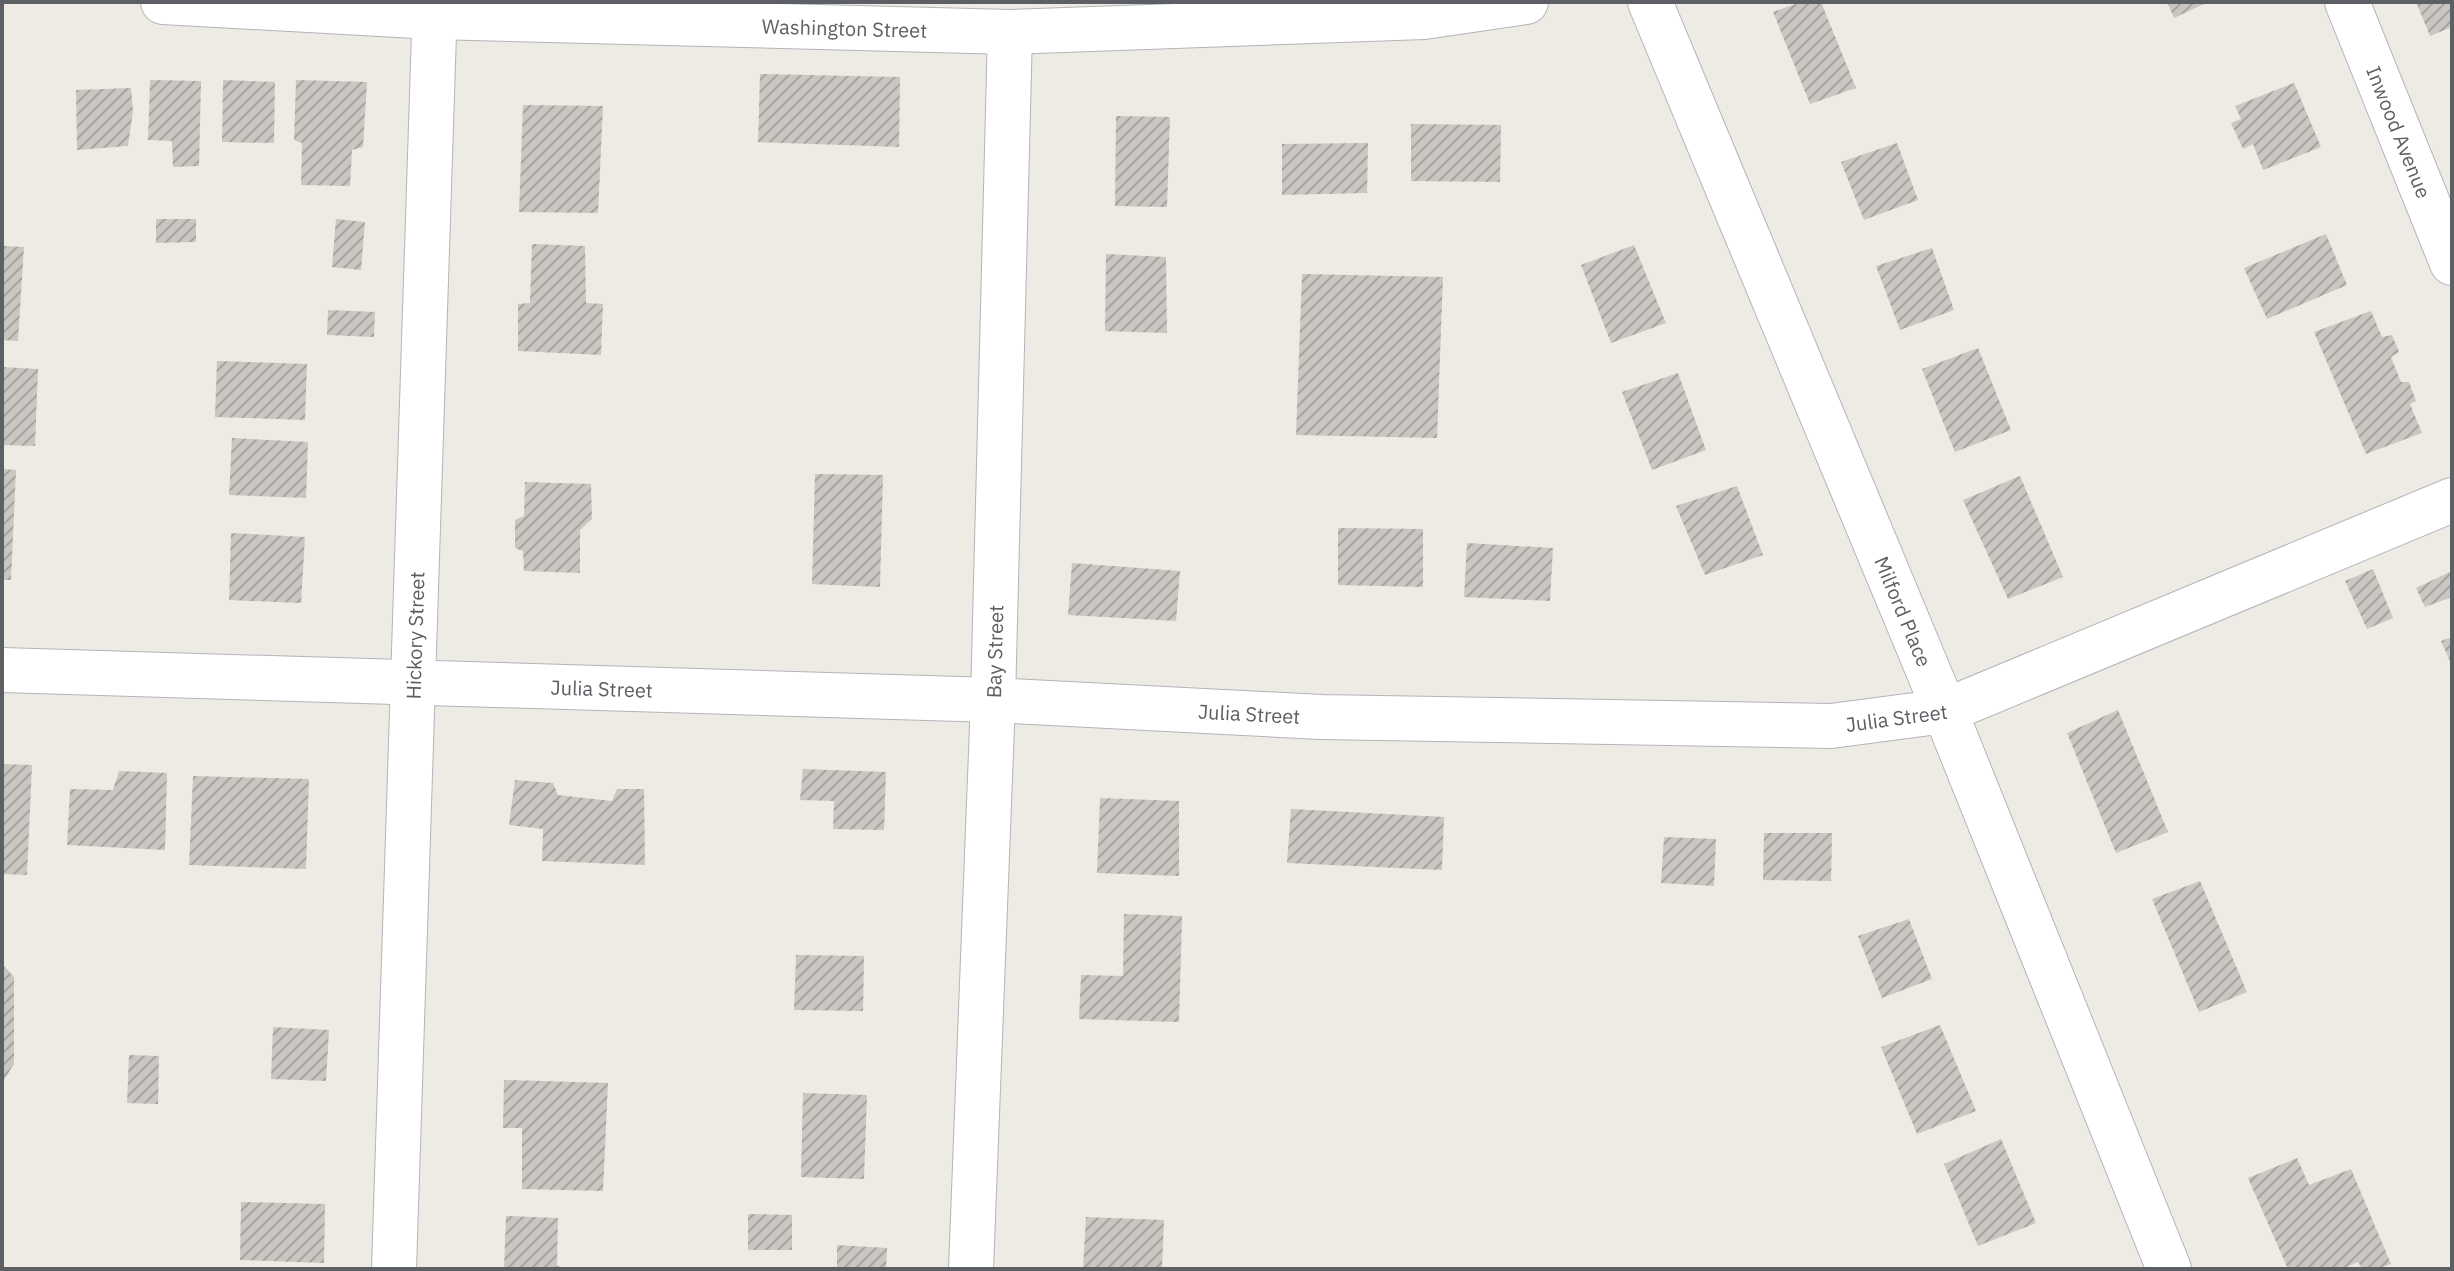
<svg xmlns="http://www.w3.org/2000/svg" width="2454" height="1271" viewBox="0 0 2454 1271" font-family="'IBM Plex Sans',sans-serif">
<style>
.building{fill:url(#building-hatch)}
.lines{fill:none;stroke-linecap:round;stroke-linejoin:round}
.minor-casing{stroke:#b1b5b9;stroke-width:46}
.minor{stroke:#fff;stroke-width:44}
.labels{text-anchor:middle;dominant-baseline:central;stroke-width:7;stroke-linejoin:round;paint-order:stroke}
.street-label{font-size:20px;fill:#5c6064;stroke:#fff}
</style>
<defs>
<pattern id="building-hatch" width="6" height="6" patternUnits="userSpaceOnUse" patternTransform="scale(2)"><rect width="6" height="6" fill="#cac6c1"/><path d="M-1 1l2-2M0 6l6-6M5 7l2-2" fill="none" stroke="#a7a4a0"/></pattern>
</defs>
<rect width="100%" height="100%" fill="#eeebe4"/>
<path class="building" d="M 1801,2 L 1821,2 L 1856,88 L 1810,104 L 1773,12 Z
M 2167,2 L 2208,2 L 2174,18 Z
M 2416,2 L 2452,2 L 2452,27 L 2430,36 Z
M 760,74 L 900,77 L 899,147 L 758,142 Z
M 150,80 L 201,81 L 199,166 L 173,167 L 172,141 L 148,140 Z
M 223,80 L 275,82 L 274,143 L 222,142 Z
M 296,80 L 367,82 L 363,147 L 352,150 L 350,186 L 301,185 L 302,143 L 294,140 Z
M 2294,83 L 2321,147 L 2263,170 L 2253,144 L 2243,149 L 2231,123 L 2241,119 L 2235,106 Z
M 131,88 L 133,111 L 128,146 L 77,150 L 76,90 Z
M 523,105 L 603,106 L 598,213 L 519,212 Z
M 1116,116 L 1170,117 L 1167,207 L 1115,206 Z
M 1411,124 L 1501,125 L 1500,182 L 1411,181 Z
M 1368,143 L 1367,193 L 1282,195 L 1282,144 Z
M 1897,143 L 1918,200 L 1864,220 L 1841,162 Z
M 156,219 L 196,219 L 196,242 L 156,243 Z
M 336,219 L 365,222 L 361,270 L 332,267 Z
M 2326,234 L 2347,285 L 2267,319 L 2244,268 Z
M 532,244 L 585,246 L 586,303 L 603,304 L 601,355 L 518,351 L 518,304 L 530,303 Z
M 1634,245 L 1666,323 L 1611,343 L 1581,265 Z
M 2,246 L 24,247 L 18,341 L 2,340 Z
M 1932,248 L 1954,310 L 1900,330 L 1876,266 Z
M 1106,254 L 1166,257 L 1167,333 L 1105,331 Z
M 1302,274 L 1443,277 L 1437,438 L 1296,435 Z
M 328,310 L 375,312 L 374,337 L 327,335 Z
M 2371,311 L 2382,337 L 2392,335 L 2399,352 L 2391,357 L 2401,382 L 2409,382 L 2416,401 L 2410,404 L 2422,433 L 2366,454 L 2314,332 Z
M 1978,348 L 2011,430 L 1955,452 L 1922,369 Z
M 217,361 L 307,364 L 305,420 L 215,417 Z
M 2,367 L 38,369 L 35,446 L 2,445 Z
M 1678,373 L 1706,450 L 1652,470 L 1622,392 Z
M 232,438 L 308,442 L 306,498 L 229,495 Z
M 2,469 L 16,470 L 11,580 L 2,580 Z
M 815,474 L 883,475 L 880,587 L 812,584 Z
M 2020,476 L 2063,577 L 2008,599 L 1963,500 Z
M 525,482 L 591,484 L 592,519 L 580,530 L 580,573 L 524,571 L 523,551 L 515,548 L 515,520 L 524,516 Z
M 1737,486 L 1763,555 L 1705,575 L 1676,506 Z
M 1338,528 L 1423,529 L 1423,587 L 1338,585 Z
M 231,533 L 305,537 L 301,603 L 229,600 Z
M 1467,543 L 1553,548 L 1550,601 L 1464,597 Z
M 1072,563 L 1180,571 L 1176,621 L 1068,615 Z
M 2373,569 L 2393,618 L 2367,629 L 2345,581 Z
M 2452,571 L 2452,597 L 2425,607 L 2416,588 Z
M 2452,637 L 2452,666 L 2441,641 Z
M 2118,710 L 2168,832 L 2116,853 L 2067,733 Z
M 2,764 L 32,765 L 27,875 L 2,874 Z
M 803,769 L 886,772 L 884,830 L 833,829 L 834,801 L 800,800 Z
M 119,771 L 167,773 L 165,850 L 67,845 L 70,789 L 113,790 Z
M 193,776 L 309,779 L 306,869 L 189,865 Z
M 515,780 L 553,783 L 558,795 L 612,801 L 617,789 L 644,789 L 645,865 L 542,861 L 543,829 L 509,825 Z
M 1100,798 L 1179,801 L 1179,876 L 1097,873 Z
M 1291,809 L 1444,817 L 1442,870 L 1287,863 Z
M 1764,833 L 1832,833 L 1831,881 L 1763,880 Z
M 1664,837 L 1716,839 L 1714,886 L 1661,883 Z
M 2200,881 L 2247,992 L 2199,1012 L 2152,899 Z
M 1124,914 L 1182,916 L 1179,1022 L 1079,1019 L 1081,975 L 1123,976 Z
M 1909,919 L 1932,979 L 1882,998 L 1858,936 Z
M 796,955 L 864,956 L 863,1011 L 794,1010 Z
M 2,964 L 14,977 L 14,1064 L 2,1083 Z
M 1940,1025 L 1976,1111 L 1917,1134 L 1881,1047 Z
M 273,1027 L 329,1030 L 326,1081 L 271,1079 Z
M 129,1055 L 159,1056 L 158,1104 L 127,1103 Z
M 504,1080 L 608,1083 L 603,1191 L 522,1189 L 522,1128 L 503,1128 Z
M 803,1093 L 867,1095 L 864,1179 L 801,1177 Z
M 2001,1139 L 2036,1223 L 1978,1246 L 1944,1164 Z
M 2297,1158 L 2309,1185 L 2351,1169 L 2391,1264 L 2377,1269 L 2362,1269 L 2358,1262 L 2342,1269 L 2288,1269 L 2248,1178 Z
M 241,1202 L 325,1204 L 324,1263 L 240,1260 Z
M 748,1214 L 792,1215 L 792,1250 L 748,1250 Z
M 506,1216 L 558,1218 L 557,1266 L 572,1269 L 504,1269 Z
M 1086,1217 L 1164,1220 L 1162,1269 L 1083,1269 Z
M 837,1245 L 887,1248 L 886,1269 L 837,1269 Z"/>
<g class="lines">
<defs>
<g id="minor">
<path id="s1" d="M 163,2 L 434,17 L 1010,32 L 1424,17 L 1526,2"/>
<path id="s2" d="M 1650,2 L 1945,711 L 2169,1269"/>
<path id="s3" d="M 2347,2 L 2452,263"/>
<path id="s4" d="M 2,670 L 993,700 L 1321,717 L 1831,726 L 1945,711 L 2452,500"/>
<path id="s5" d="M 394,1269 L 435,2"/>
<path id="s6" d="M 971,1269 L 993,700 L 1010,32"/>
</g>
</defs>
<use href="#minor" class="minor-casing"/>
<use href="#minor" class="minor"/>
</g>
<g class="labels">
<g class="street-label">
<text stroke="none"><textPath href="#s1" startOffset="682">Washington Street</textPath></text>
<text stroke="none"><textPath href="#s3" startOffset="140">Inwood Avenue</textPath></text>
<text stroke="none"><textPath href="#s2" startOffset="660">Milford Place</textPath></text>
<text stroke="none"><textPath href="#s5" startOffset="634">Hickory Street</textPath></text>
<text stroke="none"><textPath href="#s6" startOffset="618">Bay Street</textPath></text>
<text stroke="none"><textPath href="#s4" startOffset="600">Julia Street</textPath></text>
<text stroke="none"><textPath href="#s4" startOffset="1248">Julia Street</textPath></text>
<text stroke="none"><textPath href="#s4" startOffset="1896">Julia Street</textPath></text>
</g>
</g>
<rect width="2454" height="1271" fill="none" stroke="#5c6064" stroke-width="8"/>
</svg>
